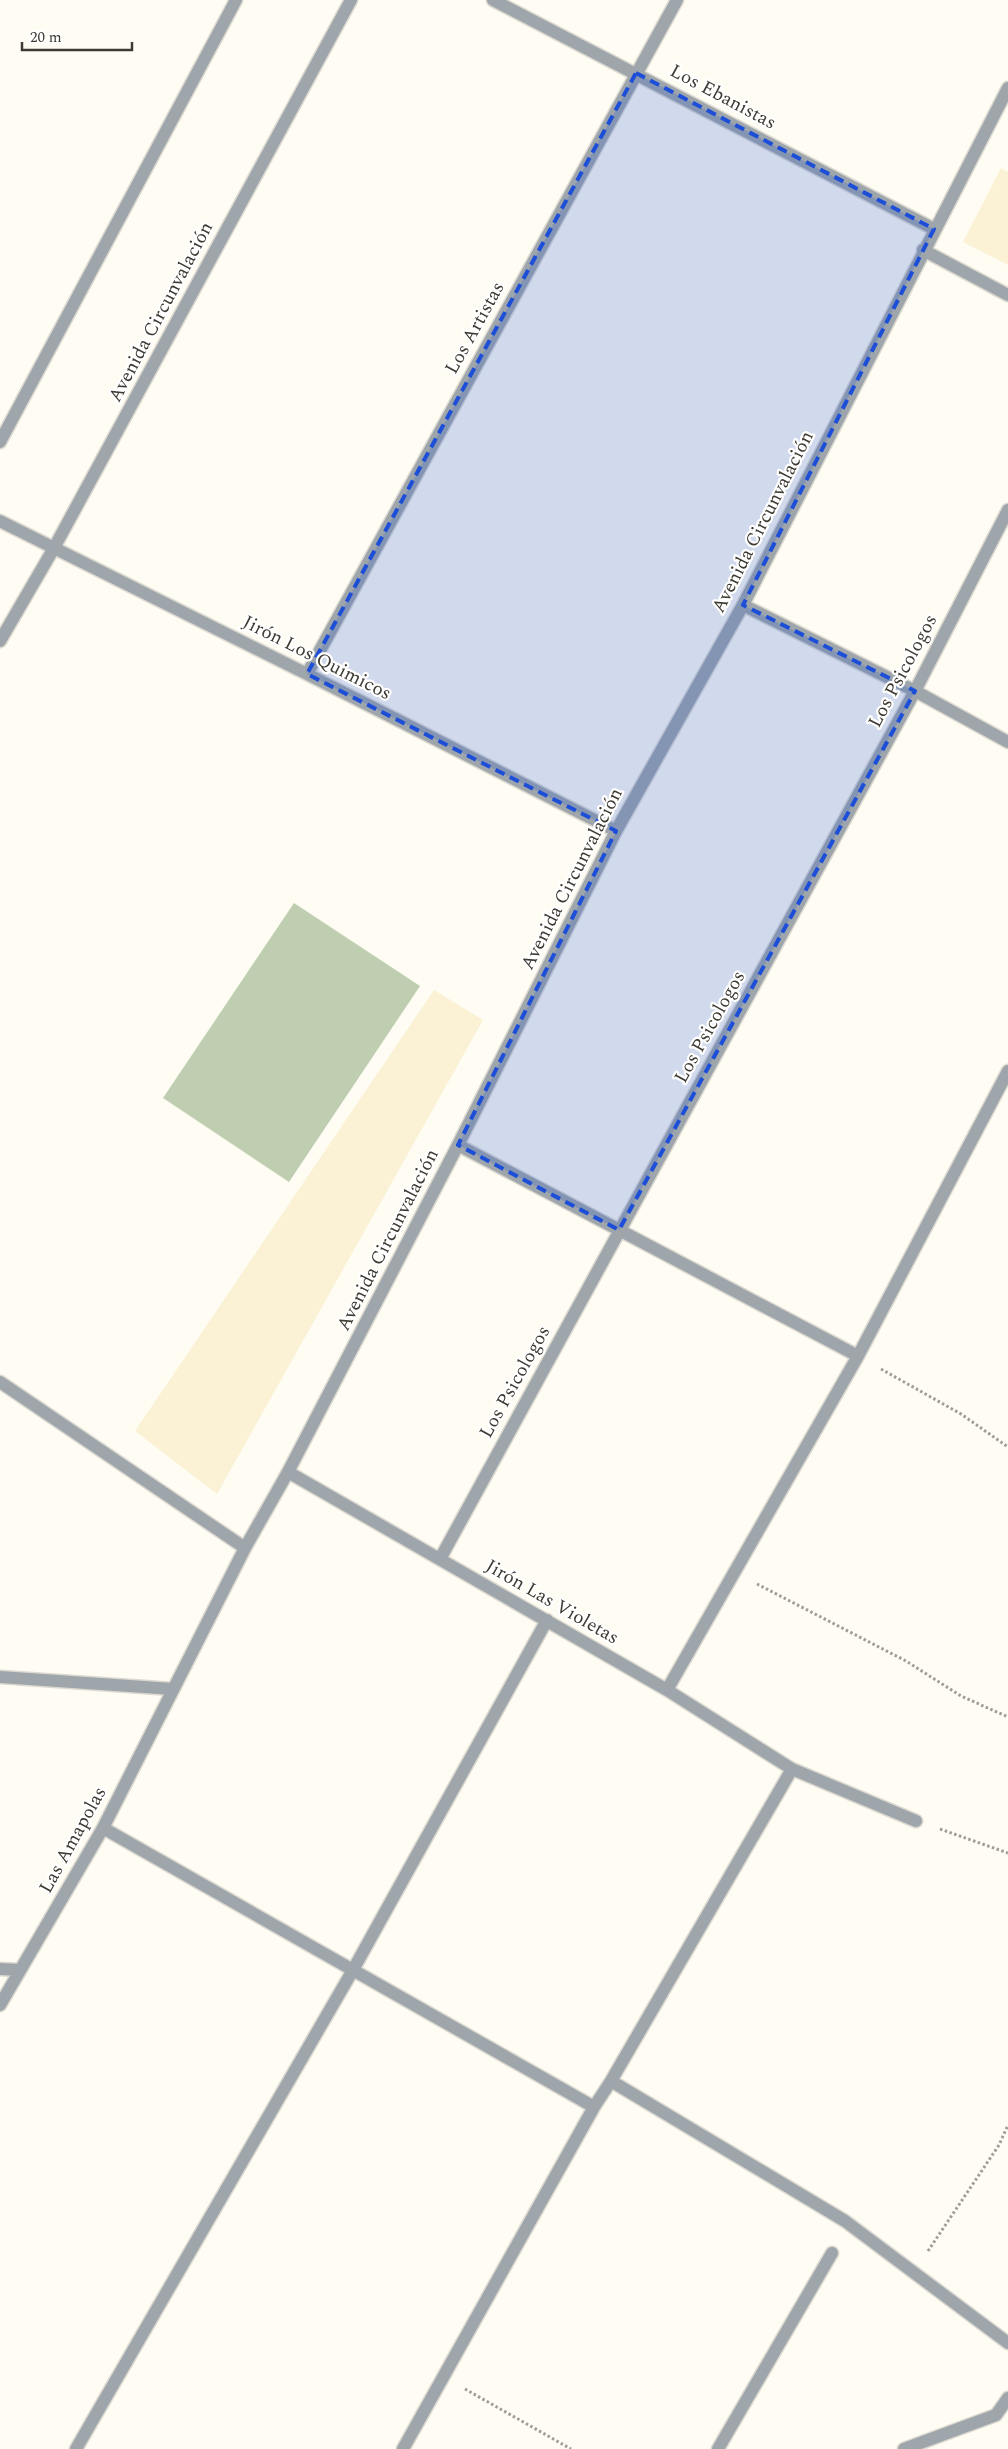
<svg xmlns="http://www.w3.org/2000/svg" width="1008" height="2449" viewBox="0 0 1008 2449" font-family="Spectral,serif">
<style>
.built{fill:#fbf2d5}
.green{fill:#bfceb1}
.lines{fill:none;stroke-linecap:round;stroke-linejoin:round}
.minor-casing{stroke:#dbd9d0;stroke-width:15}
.path{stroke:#a09d95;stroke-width:3;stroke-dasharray:2.5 2.5;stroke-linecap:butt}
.minor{stroke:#9ea5ab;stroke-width:12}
.marked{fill:#1d4ed8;fill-opacity:0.2;stroke:#1d4ed8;stroke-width:4;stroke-dasharray:10 6;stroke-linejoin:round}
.labels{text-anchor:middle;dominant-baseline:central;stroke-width:4.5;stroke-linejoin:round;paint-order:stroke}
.street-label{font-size:19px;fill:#3d3a32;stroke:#fff}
</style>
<rect width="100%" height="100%" fill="#fefcf3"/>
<path class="built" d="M 1001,168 L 1008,172 L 1008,265 L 963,242 Z
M 434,990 L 483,1020 L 217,1494 L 135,1431 Z"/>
<path class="green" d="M 294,903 L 420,986 L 289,1182 L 163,1098 Z"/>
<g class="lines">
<defs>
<path id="minor" d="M 493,0 L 934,229
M 923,250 L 1008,295
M 0,442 L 236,0
M 0,521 L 307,674 L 616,831
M 743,605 L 915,691 L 1008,742
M 0,641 L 54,548 L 351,0
M 307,674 L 677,0
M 458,1145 L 858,1356
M 0,1382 L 245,1548
M 288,1472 L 667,1690 L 792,1769 L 916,1821
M 440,1559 L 915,691 L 1008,510
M 0,1677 L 173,1689
M 667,1690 L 858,1356 L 1008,1071
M 103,1828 L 594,2107
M 0,1969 L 20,1970
M 0,2005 L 103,1828 L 245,1548 L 288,1472 L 458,1145 L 616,831 L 743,605 L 1008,88
M 611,2081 L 845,2221 L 1008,2343
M 76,2449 L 353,1970 L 547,1620
M 403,2449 L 594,2107 L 611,2081 L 792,1769
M 718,2449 L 832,2253
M 904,2449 L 996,2415 L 1008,2398"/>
</defs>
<use href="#minor" class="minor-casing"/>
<path class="path" d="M 881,1369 L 961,1414 L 1008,1447
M 757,1584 L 906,1661 L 961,1696 L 1008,1717
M 940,1829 L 1008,1853
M 928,2251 L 999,2145 L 1008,2125
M 465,2389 L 571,2449"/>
<use href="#minor" class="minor"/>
</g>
<path class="marked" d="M 636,73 L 934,229 L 743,605 L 915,691 L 619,1230 L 458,1145 L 616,831 L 307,674 Z"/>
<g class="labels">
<g class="street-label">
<text transform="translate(723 97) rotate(28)">Los Ebanistas</text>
<text transform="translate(161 312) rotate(-62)">Avenida Circunvalación</text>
<text transform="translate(475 328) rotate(-61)">Los Artistas</text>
<text transform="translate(763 522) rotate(-63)">Avenida Circunvalación</text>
<text transform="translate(317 658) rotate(27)">Jirón Los Quimicos</text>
<text transform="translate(903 671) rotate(-62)">Los Psicologos</text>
<text transform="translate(572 879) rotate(-63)">Avenida Circunvalación</text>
<text transform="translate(710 1027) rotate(-61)">Los Psicologos</text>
<text transform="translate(388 1240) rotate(-63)">Avenida Circunvalación</text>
<text transform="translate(515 1382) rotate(-61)">Los Psicologos</text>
<text transform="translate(552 1602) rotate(30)">Jirón Las Violetas</text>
<text transform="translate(73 1840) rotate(-61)">Las Amapolas</text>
</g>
</g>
<path d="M22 42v8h110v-8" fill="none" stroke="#3d3a32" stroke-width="2.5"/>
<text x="30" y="42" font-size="15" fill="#3d3a32" stroke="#ffffff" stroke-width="4" paint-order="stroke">20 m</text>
</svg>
